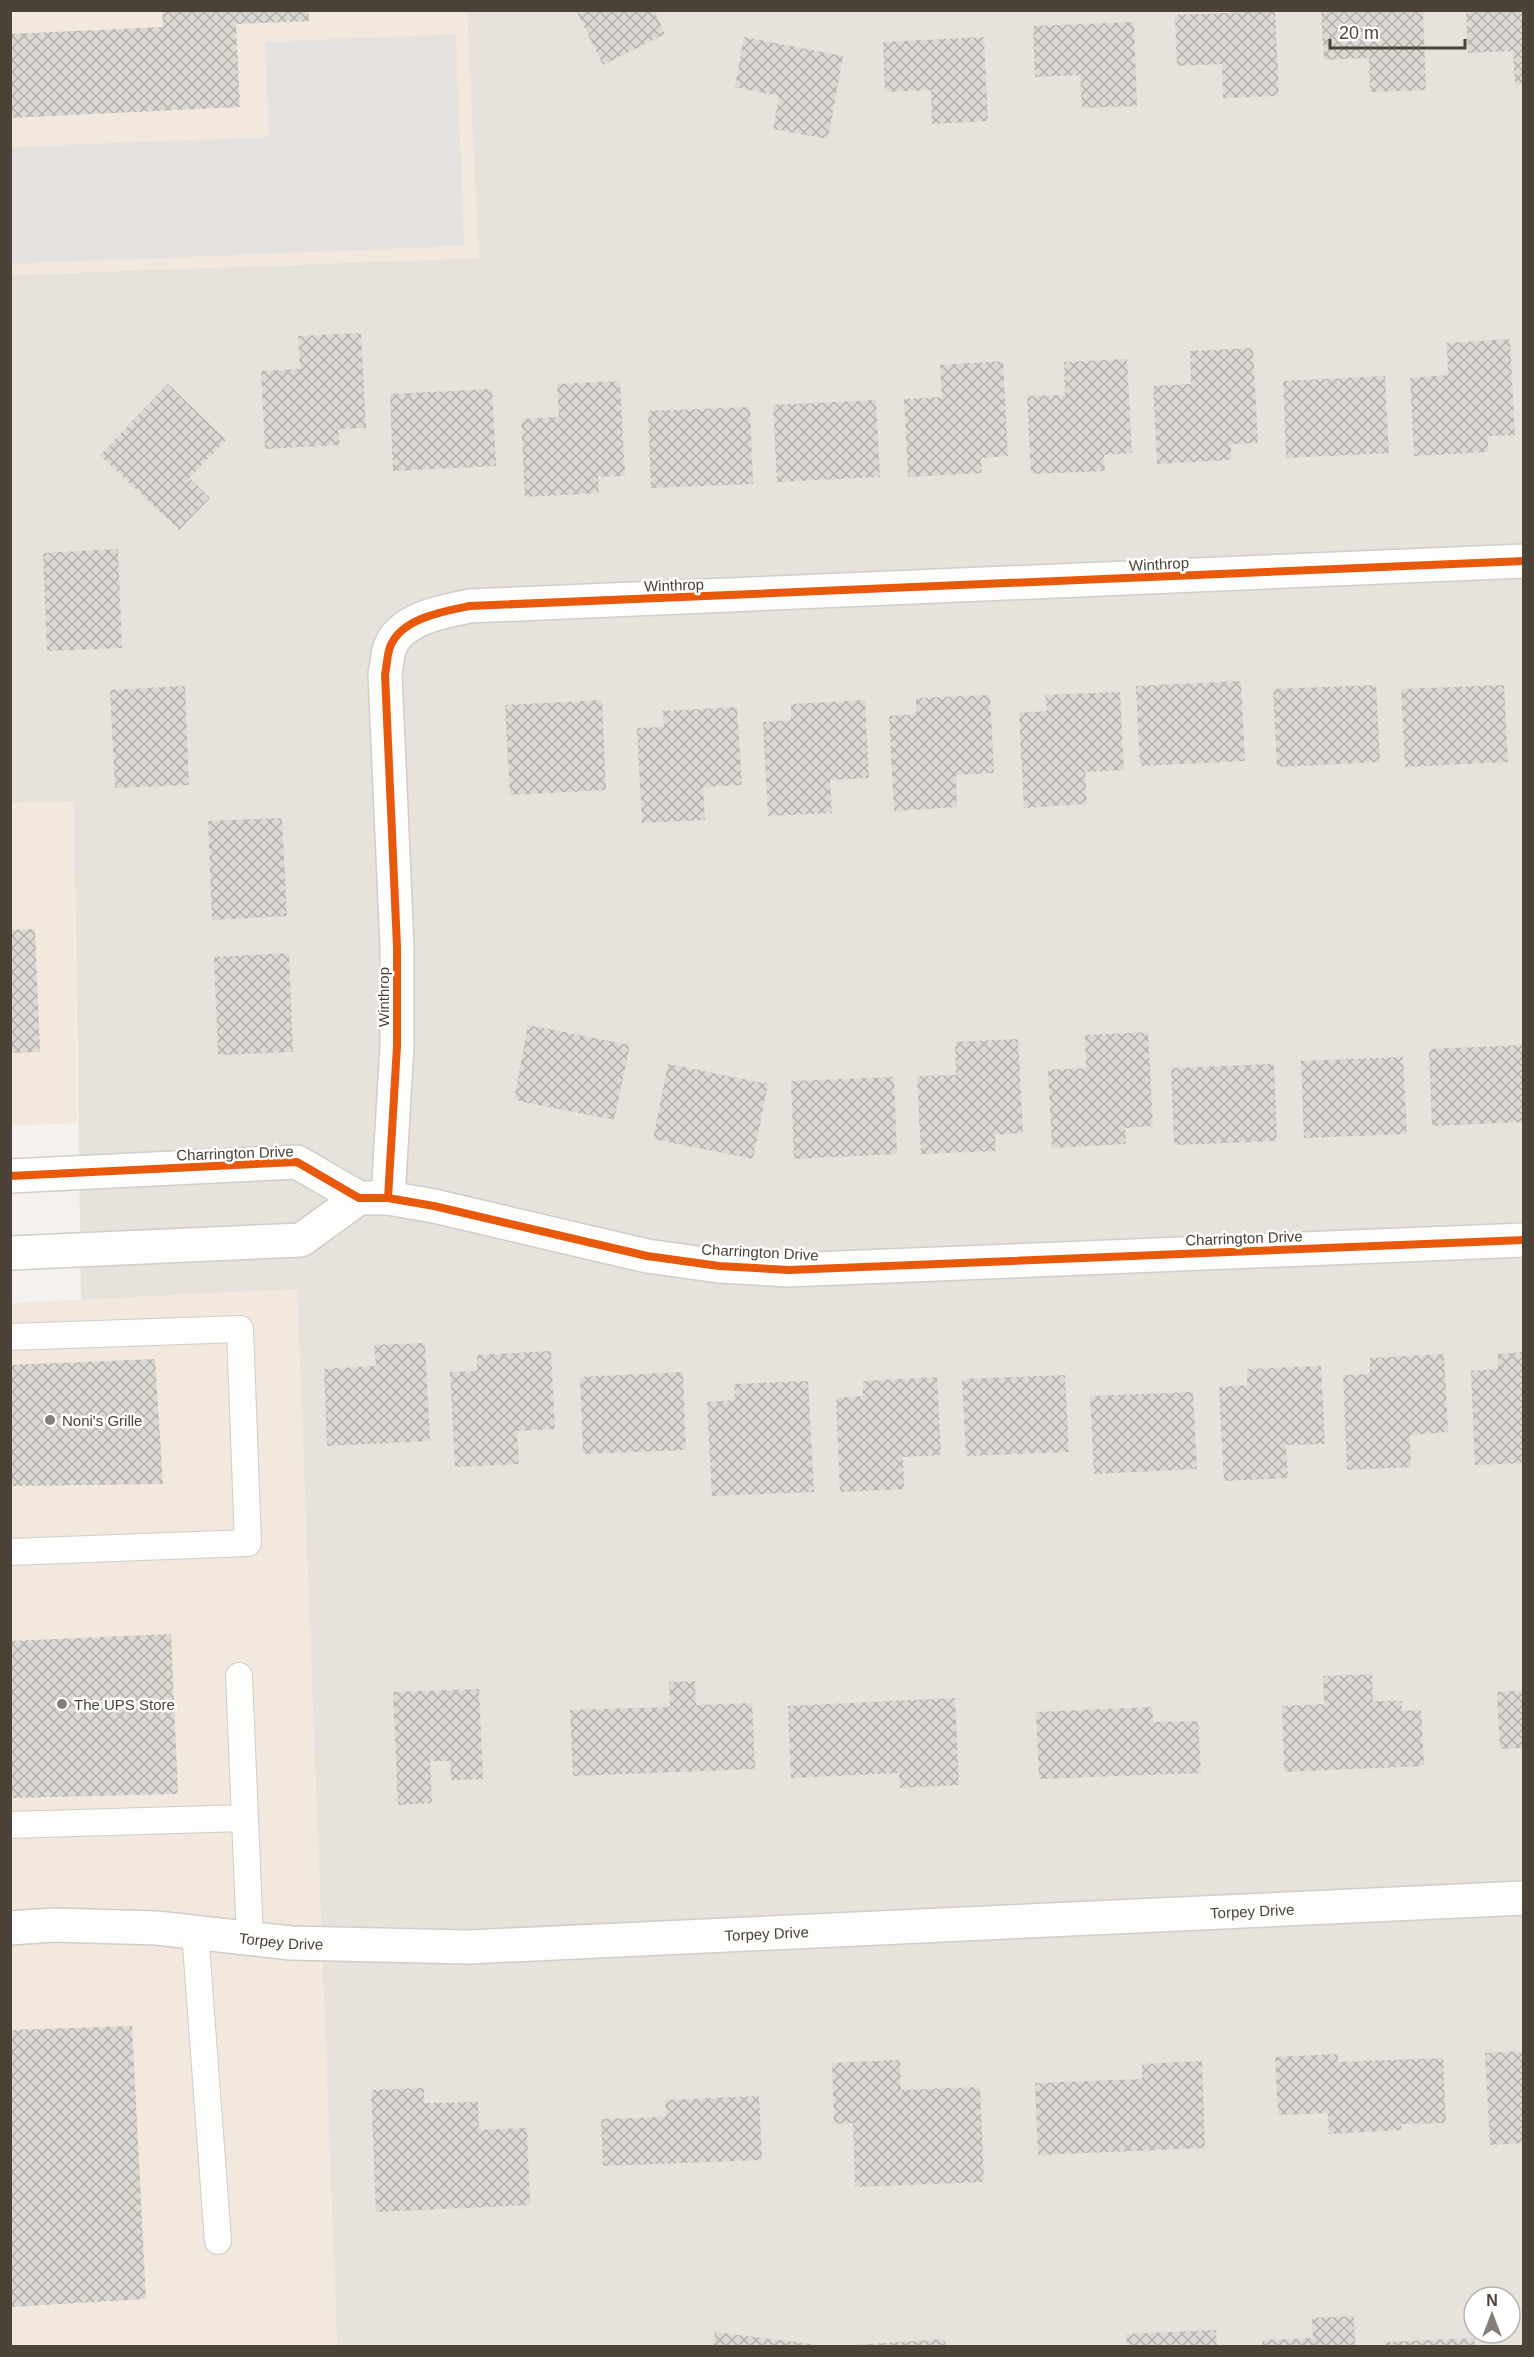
<svg xmlns="http://www.w3.org/2000/svg" width="1534" height="2357" viewBox="0 0 1534 2357" font-family="Helvetica,sans-serif">
<style>
.residential{fill:#e7e2db;fill-rule:evenodd}
.commercial{fill:#f3e8de}
.parking{fill:#e6e2df}
.building{fill:url(#building-cross-hatch)}
.lines{fill:none;stroke-linecap:round;stroke-linejoin:round}
.lane-casing{stroke:#d0cdca;stroke-width:28}
.street-casing{stroke:#d0cdca;stroke-width:36}
.lane{stroke:#fdfdfc;stroke-width:26}
.street{stroke:#fdfdfc;stroke-width:33}
.cycleway-casing{stroke:#fff;stroke-width:11}
.cycleway{stroke:#e8590c;stroke-width:8}
.poi-dot{fill:#867f78;stroke:#fff;stroke-width:2}
.labels{text-anchor:middle;dominant-baseline:central;stroke-width:5;stroke-linejoin:round;paint-order:stroke}
.street-label{font-size:15px;fill:#4b4238;stroke:#fff}
.poi-label{font-size:15px;fill:#4b4238;stroke:#fff;text-anchor:start}
</style>
<defs>
<pattern id="building-cross-hatch" width="8" height="8" patternUnits="userSpaceOnUse" patternTransform="scale(1.5)"><rect width="8" height="8" fill="#dcd8d4"/><path d="M0 0l8 8M0 8l8-8" fill="none" stroke="#b4b1ad"/></pattern>
</defs>
<rect width="100%" height="100%" fill="#f4f1ee"/>
<path class="residential" d="M 467,11 L 1523,11 L 1523,2346 L 337,2346 L 297,1289 L 81,1300 L 74,802 L 11,802 L 10,275 L 478,258 ZM 1474,2297 L 1510,2297 L 1510,2333 L 1474,2333 Z"/>
<path class="commercial" d="M 10,11 L 467,11 L 479,258 L 11,275 Z
M 74,801 L 77,1123 L 11,1126 L 10,802 Z
M 297,1289 L 337,2346 L 11,2346 L 10,1303 Z"/>
<path class="parking" d="M 456,34 L 464,246 L 11,264 L 11,147 L 269,137 L 265,42 Z"/>
<path class="building" d="M 162,10 L 309,10 L 309,21 L 236,24 L 240,107 L 10,118 L 10,34 L 163,27 Z
M 576,10 L 654,10 L 665,34 L 603,65 Z
M 1321,10 L 1423,10 L 1426,90 L 1370,92 L 1369,58 L 1324,60 Z
M 1466,10 L 1524,10 L 1524,85 L 1515,85 L 1513,51 L 1468,53 Z
M 1275,11 L 1279,96 L 1223,98 L 1222,64 L 1177,66 L 1175,15 Z
M 1134,22 L 1137,106 L 1082,108 L 1080,75 L 1035,77 L 1033,26 Z
M 744,37 L 843,56 L 828,139 L 773,129 L 779,96 L 735,87 Z
M 984,37 L 988,121 L 932,124 L 931,90 L 885,92 L 883,42 Z
M 361,333 L 366,428 L 338,429 L 340,445 L 265,449 L 261,371 L 300,369 L 298,336 Z
M 1510,339 L 1515,435 L 1488,436 L 1488,452 L 1414,456 L 1410,378 L 1448,375 L 1447,343 Z
M 1253,348 L 1258,443 L 1231,444 L 1231,460 L 1157,464 L 1153,386 L 1191,384 L 1190,351 Z
M 1127,359 L 1132,453 L 1104,455 L 1105,471 L 1031,474 L 1027,396 L 1065,395 L 1064,362 Z
M 1003,361 L 1008,456 L 981,458 L 982,473 L 908,477 L 904,399 L 942,397 L 940,365 Z
M 1385,376 L 1389,453 L 1286,458 L 1283,381 Z
M 620,381 L 625,476 L 598,477 L 599,493 L 525,497 L 521,419 L 559,417 L 557,384 Z
M 168,384 L 226,440 L 189,478 L 210,498 L 179,530 L 100,455 Z
M 492,389 L 496,466 L 393,471 L 390,394 Z
M 876,400 L 880,477 L 777,482 L 773,405 Z
M 750,407 L 753,484 L 651,488 L 648,411 Z
M 118,549 L 122,648 L 47,651 L 43,553 Z
M 1241,681 L 1245,761 L 1140,766 L 1136,686 Z
M 1376,685 L 1380,762 L 1277,767 L 1273,689 Z
M 1504,685 L 1508,762 L 1405,767 L 1401,689 Z
M 185,686 L 189,785 L 115,788 L 110,690 Z
M 1120,692 L 1124,770 L 1085,772 L 1087,804 L 1024,808 L 1019,713 L 1047,711 L 1045,695 Z
M 990,695 L 994,773 L 956,775 L 957,807 L 894,811 L 889,716 L 916,714 L 916,698 Z
M 602,700 L 606,790 L 510,795 L 505,705 Z
M 865,700 L 869,778 L 830,780 L 832,813 L 768,816 L 763,722 L 791,720 L 791,704 Z
M 737,707 L 742,785 L 703,787 L 705,820 L 642,823 L 637,728 L 664,727 L 663,711 Z
M 282,818 L 287,916 L 212,920 L 208,821 Z
M 35,929 L 40,1052 L 10,1053 L 10,930 Z
M 289,953 L 293,1052 L 218,1055 L 214,957 Z
M 528,1025 L 630,1045 L 614,1120 L 514,1100 Z
M 1148,1032 L 1153,1126 L 1125,1128 L 1126,1144 L 1052,1148 L 1048,1070 L 1086,1068 L 1085,1035 Z
M 1018,1039 L 1023,1133 L 995,1135 L 996,1151 L 921,1154 L 917,1076 L 956,1075 L 955,1042 Z
M 1524,1045 L 1524,1122 L 1432,1126 L 1429,1049 Z
M 1403,1057 L 1407,1134 L 1304,1138 L 1301,1061 Z
M 668,1064 L 768,1084 L 753,1159 L 653,1139 Z
M 1274,1064 L 1277,1141 L 1174,1145 L 1171,1068 Z
M 894,1077 L 897,1154 L 794,1159 L 791,1081 Z
M 425,1343 L 430,1441 L 327,1446 L 324,1369 L 376,1366 L 374,1345 Z
M 551,1351 L 555,1429 L 517,1431 L 519,1464 L 455,1467 L 450,1372 L 477,1371 L 477,1355 Z
M 1524,1352 L 1524,1463 L 1475,1465 L 1471,1371 L 1498,1369 L 1498,1354 Z
M 1444,1354 L 1448,1432 L 1410,1435 L 1411,1467 L 1347,1470 L 1343,1375 L 1370,1374 L 1370,1358 Z
M 155,1359 L 163,1484 L 10,1486 L 10,1365 Z
M 1321,1366 L 1325,1444 L 1286,1445 L 1288,1478 L 1224,1481 L 1219,1387 L 1247,1385 L 1247,1369 Z
M 683,1372 L 686,1450 L 583,1454 L 580,1377 Z
M 1065,1375 L 1069,1452 L 966,1456 L 962,1379 Z
M 937,1377 L 941,1455 L 903,1457 L 904,1489 L 840,1492 L 836,1398 L 863,1396 L 863,1381 Z
M 808,1381 L 814,1492 L 712,1496 L 707,1402 L 735,1400 L 734,1384 Z
M 1193,1392 L 1197,1469 L 1094,1474 L 1090,1396 Z
M 171,1634 L 178,1794 L 10,1798 L 10,1641 Z
M 1372,1674 L 1373,1701 L 1402,1701 L 1402,1711 L 1421,1710 L 1424,1766 L 1284,1772 L 1282,1706 L 1324,1704 L 1323,1676 Z
M 695,1681 L 696,1705 L 752,1703 L 755,1769 L 573,1776 L 570,1710 L 670,1707 L 669,1682 Z
M 479,1689 L 483,1779 L 451,1780 L 450,1761 L 430,1761 L 432,1803 L 398,1805 L 393,1692 Z
M 1524,1690 L 1524,1748 L 1500,1749 L 1497,1692 Z
M 955,1698 L 959,1785 L 900,1788 L 899,1773 L 791,1778 L 788,1706 Z
M 1152,1707 L 1153,1722 L 1198,1721 L 1201,1773 L 1039,1779 L 1036,1712 Z
M 132,2026 L 146,2299 L 10,2307 L 10,2030 Z
M 1524,2051 L 1524,2143 L 1490,2145 L 1485,2053 Z
M 1338,2054 L 1338,2062 L 1443,2058 L 1446,2123 L 1401,2124 L 1402,2130 L 1329,2134 L 1328,2113 L 1278,2115 L 1275,2057 Z
M 900,2060 L 901,2090 L 980,2087 L 984,2182 L 855,2187 L 853,2123 L 834,2124 L 832,2063 Z
M 1202,2061 L 1205,2148 L 1038,2155 L 1035,2083 L 1142,2079 L 1142,2064 Z
M 424,2088 L 424,2103 L 478,2102 L 479,2130 L 527,2128 L 530,2205 L 376,2212 L 371,2090 Z
M 759,2096 L 762,2160 L 603,2166 L 601,2119 L 666,2117 L 665,2100 Z
M 1354,2316 L 1355,2346 L 1262,2346 L 1262,2340 L 1313,2338 L 1312,2318 Z
M 1216,2330 L 1217,2346 L 1127,2346 L 1126,2334 Z
M 715,2332 L 811,2344 L 811,2346 L 713,2346 Z
M 1474,2338 L 1475,2346 L 1385,2346 L 1385,2342 Z
M 945,2339 L 946,2346 L 854,2346 L 853,2345 Z"/>
<g class="lines">
<defs>
<path id="lane" d="M 10,1337 L 240,1329 L 248,1543 L 10,1552
M 239,1676 L 245,1818
M 10,1825 L 245,1818 L 250,1938
M 195,1932 L 218,2241"/>
<g id="street">
<path d="M 10,1176 L 297,1162 L 359,1198 L 388,1198 L 434,1206 L 647,1256 L 719,1266 L 789,1270 L 1524,1240"/>
<path d="M 388,1198 L 397,1046 L 397,947 L 385,674 C 387,666 387,655 390,647 C 401,618 445,611 470,606 L 1524,561"/>
<path d="M 10,1253 L 301,1240 L 359,1198"/>
<path id="s1" d="M 10,1928 L 54,1925 L 157,1928 L 291,1943 L 468,1947 L 1524,1898"/>
</g>
</defs>
<use href="#lane" class="lane-casing"/>
<use href="#street" class="street-casing"/>
<use href="#lane" class="lane"/>
<use href="#street" class="street"/>
<defs>
<path id="cycleway" d="M 10,1176 L 297,1162 L 359,1198 L 388,1198 L 434,1206 L 647,1256 L 719,1266 L 789,1270 L 1524,1240
M 388,1198 L 397,1046 L 397,947 L 385,674 C 387,666 387,655 390,647 C 401,618 445,611 470,606 L 1524,561"/>
</defs>
<use href="#cycleway" class="cycleway-casing"/>
<use href="#cycleway" class="cycleway"/>
</g>
<g class="poi-dot">
<circle cx="50" cy="1420" r="6"/>
<circle cx="62" cy="1704" r="6"/>
</g>
<g class="labels">
<g class="street-label">
<text transform="translate(1159 564) rotate(-3)">Winthrop</text>
<text transform="translate(674 585) rotate(-2)">Winthrop</text>
<text transform="translate(383 997) rotate(-90)">Winthrop</text>
<text transform="translate(235 1153) rotate(-2)">Charrington Drive</text>
<text transform="translate(1244 1238) rotate(-2)">Charrington Drive</text>
<text transform="translate(760 1252) rotate(3)">Charrington Drive</text>
<text stroke="none"><textPath href="#s1" startOffset="1244">Torpey Drive</textPath></text>
<text stroke="none"><textPath href="#s1" startOffset="758">Torpey Drive</textPath></text>
<text stroke="none"><textPath href="#s1" startOffset="272">Torpey Drive</textPath></text>
</g>
<g class="poi-label">
<text x="62" y="1420">Noni's Grille</text>
<text x="74" y="1704">The UPS Store</text>
</g>
</g>
<rect width="1534" height="2357" fill="none" stroke="#4b4238" stroke-width="24"/>
<g transform="translate(1492 2315)"><circle r="28" fill="#ffffff" stroke="#b7b3af" stroke-width="1.5"/>
<path d="M0-4.5L10 22L0 15L-10 22Z" fill="#867f78"/>
<text y="-9" font-size="16" font-weight="bold" text-anchor="middle" fill="#4b4238">N</text>
</g>
<path d="M1330 39v9h135v-9" fill="none" stroke="#4b4238" stroke-width="3"/>
<text x="1339" y="39" font-size="18" fill="#4b4238" stroke="#ffffff" stroke-width="4.5" paint-order="stroke">20 m</text>
</svg>
